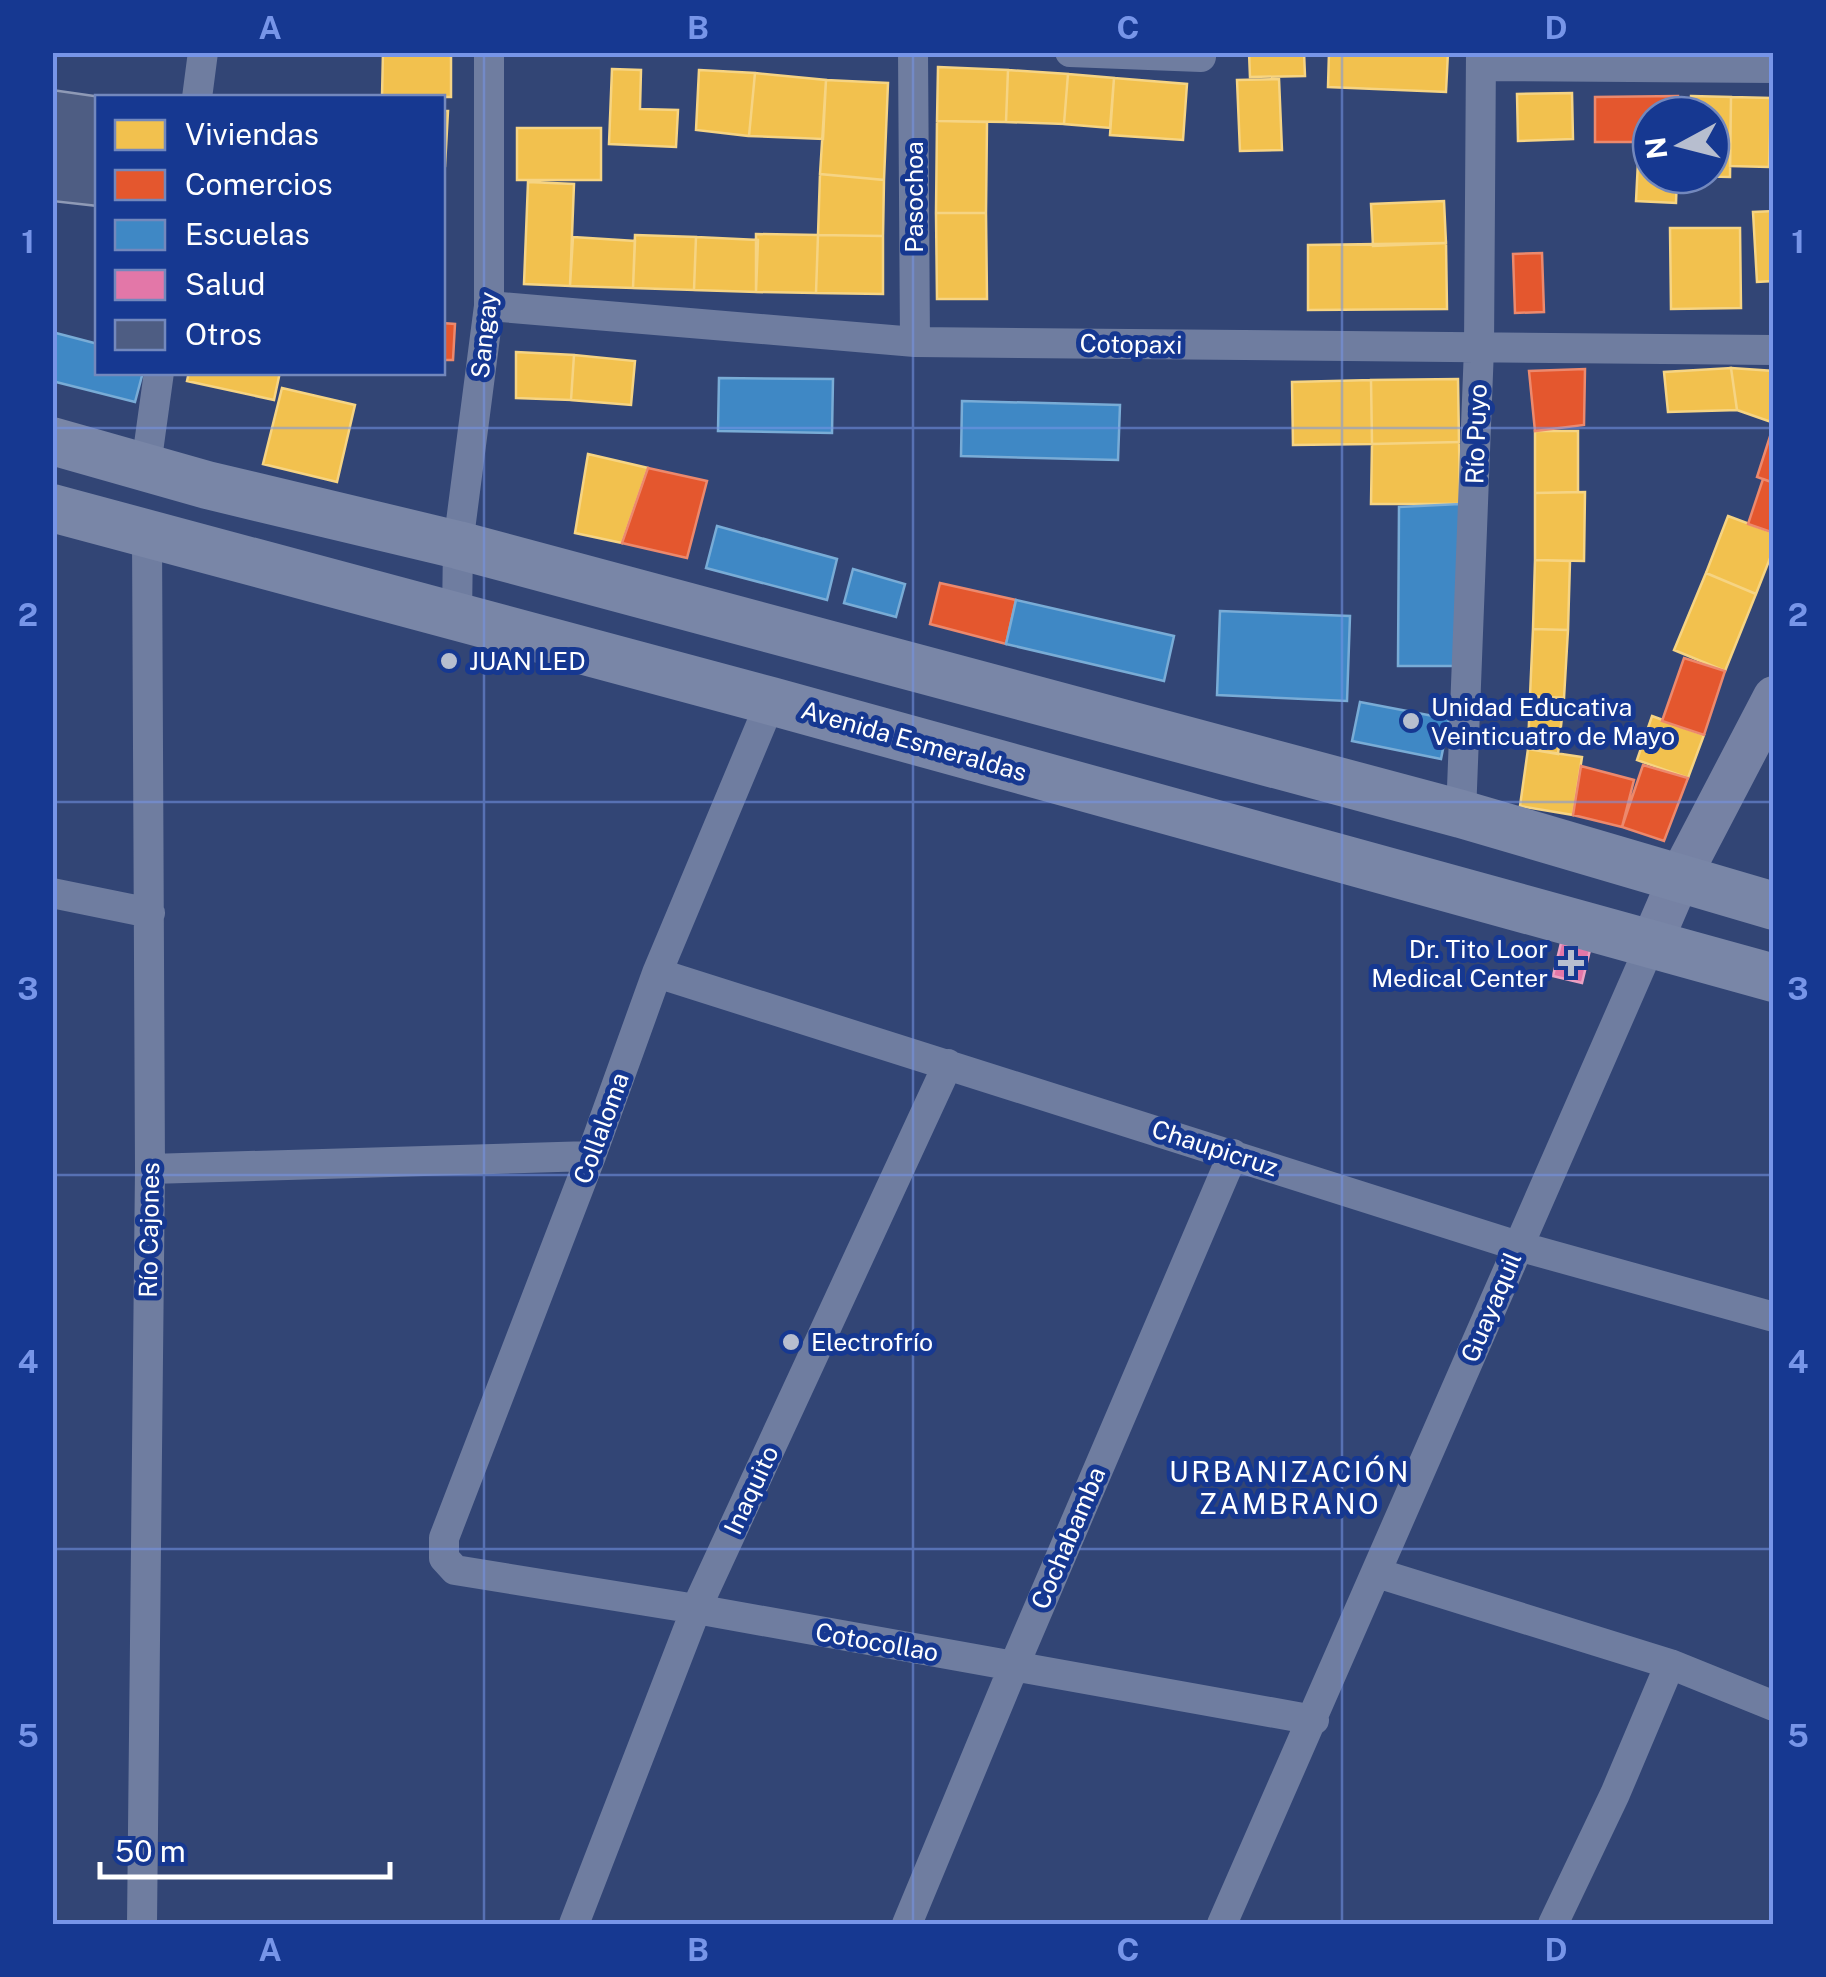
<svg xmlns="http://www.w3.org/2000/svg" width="1826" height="1977" viewBox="0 0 1826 1977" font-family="'Public Sans',sans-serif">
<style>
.homes{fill:#f2c14e;stroke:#f6d483;stroke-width:2.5}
.shops{fill:#e4572e;stroke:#ec896d;stroke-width:2.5}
.schools{fill:#3f88c5;stroke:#79acd6;stroke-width:2.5}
.health{fill:#e377a8;stroke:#eba0c2;stroke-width:2.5}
.building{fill:#4e5d83;stroke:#8f9ab6;stroke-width:2.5}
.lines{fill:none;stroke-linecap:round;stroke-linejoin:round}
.street{stroke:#6f7da0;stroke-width:30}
.secondary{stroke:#7682a4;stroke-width:42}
.primary{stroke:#7986a7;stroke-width:48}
.grid{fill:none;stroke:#7795e8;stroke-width:2.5;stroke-opacity:0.55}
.poi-dot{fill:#b7becf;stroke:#163891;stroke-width:4}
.labels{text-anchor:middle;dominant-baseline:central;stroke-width:10;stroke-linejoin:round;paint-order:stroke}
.street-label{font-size:25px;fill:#fff;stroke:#163891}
.poi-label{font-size:25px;fill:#fff;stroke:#163891;text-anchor:start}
.neighbourhood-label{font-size:28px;letter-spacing:2.5px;fill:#fff;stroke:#163891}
.neatline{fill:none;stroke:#7795e8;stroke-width:4}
.grid-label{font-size:32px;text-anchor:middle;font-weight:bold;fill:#7795e8}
</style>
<rect width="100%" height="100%" fill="#324575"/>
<path class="homes" d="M 383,52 L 451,52 L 451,97 L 382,97 Z
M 1249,52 L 1304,52 L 1305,76 L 1250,77 Z
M 1329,52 L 1448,52 L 1446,92 L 1328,87 Z
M 938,67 L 1008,70 L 1006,122 L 937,121 Z
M 612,69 L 641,70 L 640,109 L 678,110 L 676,147 L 609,144 Z
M 699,70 L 755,73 L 749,136 L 696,130 Z
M 1008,70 L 1068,74 L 1064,124 L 1006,122 Z
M 755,73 L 826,80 L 823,139 L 749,136 Z
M 1068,74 L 1114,78 L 1110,128 L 1064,124 Z
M 1114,78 L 1187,84 L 1183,140 L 1110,135 Z
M 1279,79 L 1282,150 L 1240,151 L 1237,80 Z
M 826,80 L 888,83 L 884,180 L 820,174 Z
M 1572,93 L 1573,139 L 1518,141 L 1517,94 Z
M 1691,96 L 1731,97 L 1730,177 L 1690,176 L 1711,175 L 1711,115 L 1690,115 Z
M 1731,97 L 1771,98 L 1769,167 L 1730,166 Z
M 442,111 L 448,111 L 445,166 L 442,166 Z
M 937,121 L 987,122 L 986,213 L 936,213 Z
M 517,128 L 601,128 L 601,180 L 517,180 Z
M 1639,142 L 1651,142 L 1651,175 L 1677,175 L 1676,203 L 1636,201 Z
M 820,174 L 884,180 L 883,236 L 818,235 Z
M 528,182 L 574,184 L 570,286 L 524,284 Z
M 1444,201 L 1446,243 L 1373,246 L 1371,204 Z
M 1774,211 L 1774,281 L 1757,282 L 1753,212 Z
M 936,213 L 986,213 L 987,299 L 937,299 Z
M 1670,228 L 1740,228 L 1741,308 L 1671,309 Z
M 756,234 L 818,235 L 816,293 L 756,292 Z
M 635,235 L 696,237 L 694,290 L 633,288 Z
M 818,235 L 883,236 L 883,294 L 816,293 Z
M 573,237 L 635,241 L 633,288 L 570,286 Z
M 696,237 L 758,240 L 756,292 L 694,290 Z
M 1446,243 L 1447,309 L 1308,310 L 1308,245 Z
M 516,352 L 574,355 L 571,400 L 516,398 Z
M 574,355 L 635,361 L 631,405 L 571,400 Z
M 1731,368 L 1774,371 L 1774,423 L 1737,410 Z
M 1731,368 L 1737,410 L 1668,412 L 1664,372 Z
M 189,372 L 280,372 L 274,400 L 187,381 Z
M 1458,379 L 1459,442 L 1372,444 L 1371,380 Z
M 1371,380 L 1372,444 L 1293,445 L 1292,382 Z
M 282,388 L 355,405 L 337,482 L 263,464 Z
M 1535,431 L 1578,431 L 1578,492 L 1535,493 Z
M 1459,442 L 1460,504 L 1371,504 L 1372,444 Z
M 588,454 L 648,468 L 622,543 L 575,533 Z
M 1585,492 L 1584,561 L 1535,560 L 1535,493 Z
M 1728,516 L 1774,533 L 1774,548 L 1756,594 L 1706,573 Z
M 1535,560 L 1570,561 L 1568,630 L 1533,629 Z
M 1706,573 L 1756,594 L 1725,671 L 1674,650 Z
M 1533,629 L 1568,630 L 1564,698 L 1530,696 Z
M 1530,696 L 1564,698 L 1558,754 L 1528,749 Z
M 1652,716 L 1704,735 L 1688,778 L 1637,760 Z
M 1528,749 L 1582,757 L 1573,815 L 1520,806 Z"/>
<path class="shops" d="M 1678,96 L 1678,115 L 1651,115 L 1651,142 L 1595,142 L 1595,97 Z
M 1542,253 L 1544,312 L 1515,313 L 1513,254 Z
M 442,323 L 455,324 L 453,360 L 442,360 Z
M 1585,369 L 1584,425 L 1535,431 L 1529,371 Z
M 1774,424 L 1774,483 L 1757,477 Z
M 648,468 L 707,481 L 687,558 L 622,543 Z
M 1763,479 L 1774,483 L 1774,533 L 1748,524 Z
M 940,583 L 1016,600 L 1006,644 L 930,624 Z
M 1684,658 L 1725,671 L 1704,735 L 1662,721 Z
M 1643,765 L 1688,778 L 1664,841 L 1622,827 Z
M 1581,766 L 1634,780 L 1622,827 L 1573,815 Z"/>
<path class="schools" d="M 52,332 L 98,344 L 98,372 L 143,372 L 135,402 L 52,381 Z
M 719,378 L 833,379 L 832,433 L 718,431 Z
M 962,401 L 1120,405 L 1118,460 L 961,456 Z
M 1460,504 L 1460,666 L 1398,666 L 1399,507 Z
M 717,526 L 837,559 L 827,600 L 706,568 Z
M 853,569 L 905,584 L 896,617 L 844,603 Z
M 1016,600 L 1174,636 L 1164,681 L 1006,644 Z
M 1220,611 L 1350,616 L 1347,701 L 1217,695 Z
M 1360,702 L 1449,719 L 1441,759 L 1352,741 Z"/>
<path class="health" d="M 1561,943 L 1590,950 L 1582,983 L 1553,976 Z"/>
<path class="building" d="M 52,90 L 108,98 L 98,98 L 98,206 L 52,201 Z"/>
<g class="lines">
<path class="street" d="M 913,52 L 915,342
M 1070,52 L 1201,57
M 1481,66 L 1774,68
M 197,98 L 203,52
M 489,306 L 915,342 L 1774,350
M 146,466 L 159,372
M 457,616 L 458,545 L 489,306 L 489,52
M 771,701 L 657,973 L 591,1156 L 444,1538 L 444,1558 L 455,1570 L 696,1609 L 1314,1720
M 1461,814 L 1479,348 L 1481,52
M 52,893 L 150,913
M 657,973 L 1518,1246 L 1774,1317
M 150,1169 L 591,1156
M 1377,1573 L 1670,1664 L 1774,1706
M 142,1924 L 150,1169 L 147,536
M 574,1924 L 696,1609 L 948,1064
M 907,1924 L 1014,1666 L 1233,1154
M 1222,1924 L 1650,946
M 1553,1924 L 1615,1794 L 1670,1664"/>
<path class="secondary" d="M 1650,946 L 1679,879 L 1774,697"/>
<path class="primary" d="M 52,441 L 207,485 L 458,545 L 1461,814 L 1774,906
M 52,508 L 771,701 L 1774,978"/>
</g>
<path class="grid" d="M 484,52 L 484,1924M 913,52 L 913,1924M 1342,52 L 1342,1924M 52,428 L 1774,428M 52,802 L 1774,802M 52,1175 L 1774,1175M 52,1549 L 1774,1549"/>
<g class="poi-dot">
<circle cx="449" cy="661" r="10"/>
<circle cx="1411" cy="721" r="10"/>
<path d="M1566 948h10v10h10v10h-10v10h-10v-10h-10v-10h10z"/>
<circle cx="791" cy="1342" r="10"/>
</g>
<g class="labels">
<g class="street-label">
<text transform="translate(914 197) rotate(-90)">Pasochoa</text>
<text transform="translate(484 335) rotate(-84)">Sangay</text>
<text transform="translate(1131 344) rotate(1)">Cotopaxi</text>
<text transform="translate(1476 434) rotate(-88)">Río Puyo</text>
<text transform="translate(914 741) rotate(16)">Avenida Esmeraldas</text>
<text transform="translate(601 1128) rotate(-70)">Collaloma</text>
<text transform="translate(1215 1148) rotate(18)">Chaupicruz</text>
<text transform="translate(149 1230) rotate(-89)">Río Cajones</text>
<text transform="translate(1491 1307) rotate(-67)">Guayaquil</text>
<text transform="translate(751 1490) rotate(-65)">Inaquito</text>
<text transform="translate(1068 1538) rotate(-67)">Cochabamba</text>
<text transform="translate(877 1642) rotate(10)">Cotocollao</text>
</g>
<g class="poi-label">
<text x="469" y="661">JUAN LED</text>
<text x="1431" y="707">Unidad Educativa<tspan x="1431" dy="29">Veinticuatro de Mayo</tspan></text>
<text x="1548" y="949" text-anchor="end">Dr. Tito Loor<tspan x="1548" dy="29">Medical Center</tspan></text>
<text x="811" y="1342">Electrofrío</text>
</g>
<g class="neighbourhood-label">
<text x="1290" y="1471">URBANIZACIÓN<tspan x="1290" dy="32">ZAMBRANO</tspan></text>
</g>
</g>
<rect width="1826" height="1977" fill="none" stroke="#163891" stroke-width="110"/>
<rect x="95" y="95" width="350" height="280" fill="#163891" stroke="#7388bd" stroke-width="2.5"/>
<rect x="115" y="120" width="50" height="30" fill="#f2c14e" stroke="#7388bd" stroke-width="2.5"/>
<text x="185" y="145" font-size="30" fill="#ffffff">Viviendas</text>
<rect x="115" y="170" width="50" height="30" fill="#e4572e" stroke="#7388bd" stroke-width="2.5"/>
<text x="185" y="195" font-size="30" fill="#ffffff">Comercios</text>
<rect x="115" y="220" width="50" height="30" fill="#3f88c5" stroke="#7388bd" stroke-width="2.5"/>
<text x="185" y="245" font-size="30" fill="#ffffff">Escuelas</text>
<rect x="115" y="270" width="50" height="30" fill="#e377a8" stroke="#7388bd" stroke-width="2.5"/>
<text x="185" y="295" font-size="30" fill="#ffffff">Salud</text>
<rect x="115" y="320" width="50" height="30" fill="#4e5d83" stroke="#7388bd" stroke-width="2.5"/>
<text x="185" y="345" font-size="30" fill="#ffffff">Otros</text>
<g transform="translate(1681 145) rotate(263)"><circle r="48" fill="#163891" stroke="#7388bd" stroke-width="2.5"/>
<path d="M0-8L18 38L0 25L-18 38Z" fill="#b7becf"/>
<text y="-15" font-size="28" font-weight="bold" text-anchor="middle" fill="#ffffff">N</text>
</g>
<path d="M100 1862v15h290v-15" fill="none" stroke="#ffffff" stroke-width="5"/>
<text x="115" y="1862" font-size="30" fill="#ffffff" stroke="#163891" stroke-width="8" paint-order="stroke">50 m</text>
<rect x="55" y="55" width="1716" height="1867" class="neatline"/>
<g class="grid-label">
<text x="270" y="39">A</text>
<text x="698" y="39">B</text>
<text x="1128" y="39">C</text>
<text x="1556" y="39">D</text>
<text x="28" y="253">1</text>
<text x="1798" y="253">1</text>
<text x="28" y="626">2</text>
<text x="1798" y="626">2</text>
<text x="28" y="1000">3</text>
<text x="1798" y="1000">3</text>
<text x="28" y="1373">4</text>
<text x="1798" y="1373">4</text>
<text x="28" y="1747">5</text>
<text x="1798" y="1747">5</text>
<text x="270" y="1961">A</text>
<text x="698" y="1961">B</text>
<text x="1128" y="1961">C</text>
<text x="1556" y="1961">D</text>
</g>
</svg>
